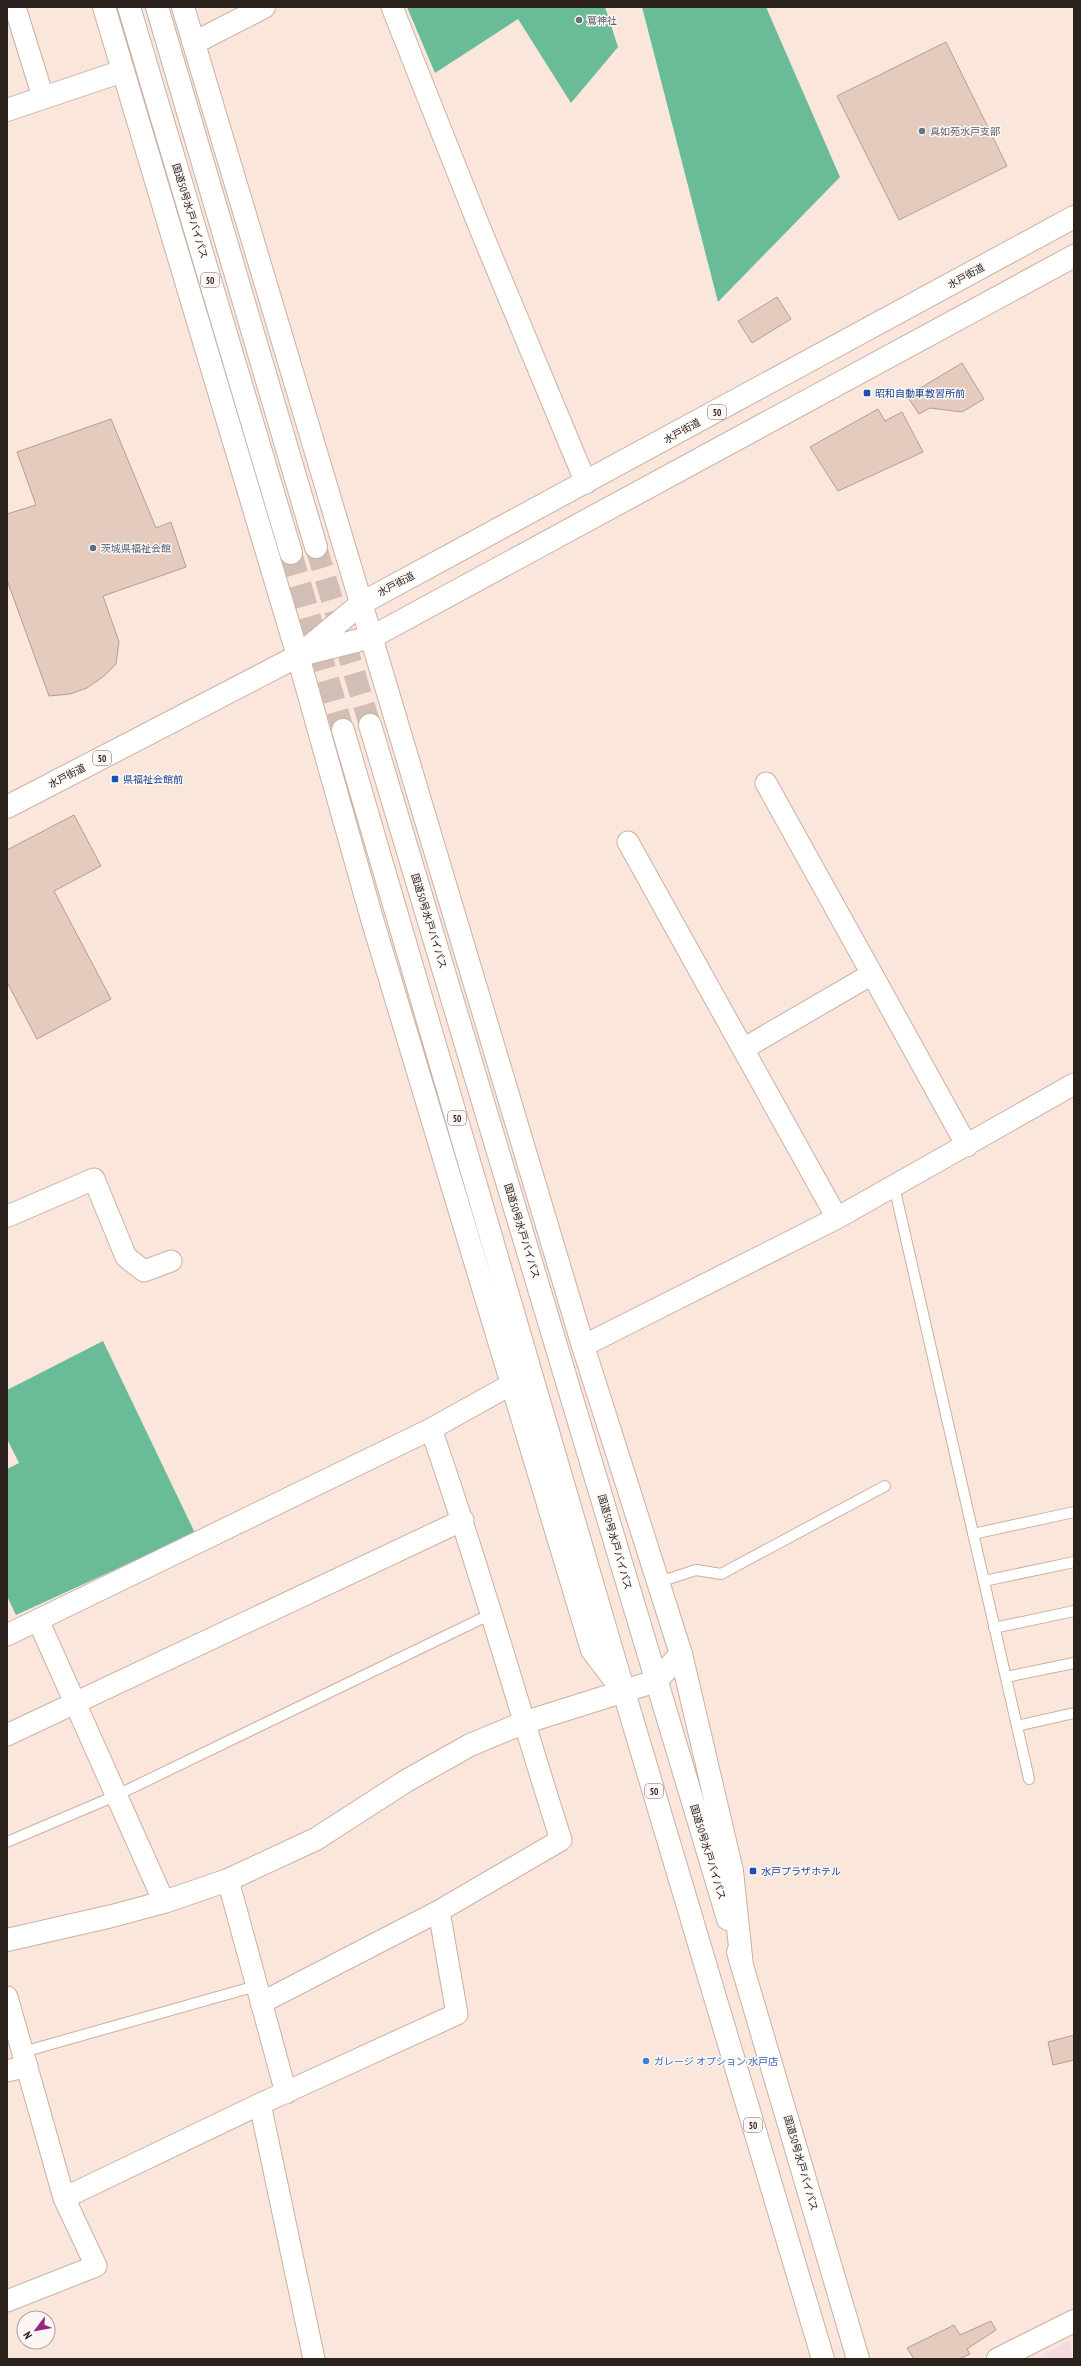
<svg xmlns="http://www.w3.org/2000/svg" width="1081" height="2366" viewBox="0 0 1081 2366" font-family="'PT Sans Narrow','Noto Sans JP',sans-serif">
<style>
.commercial{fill:#f3d9e1}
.forest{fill:#6abc98}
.building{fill:#e5cbbd;stroke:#b69d90}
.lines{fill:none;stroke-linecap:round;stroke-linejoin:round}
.trunk-tunnel{stroke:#d1bfb5;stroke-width:22;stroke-dasharray:22 11;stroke-linecap:butt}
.service-casing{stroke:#cab1a3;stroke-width:12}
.minor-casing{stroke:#cab1a3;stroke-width:23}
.tertiary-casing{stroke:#cab1a3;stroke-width:24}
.primary-casing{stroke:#cab1a3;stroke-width:24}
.trunk-casing{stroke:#cab1a3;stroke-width:24}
.service{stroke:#fff;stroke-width:10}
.minor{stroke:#fff;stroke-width:21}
.tertiary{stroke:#fff;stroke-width:22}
.primary{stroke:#fff;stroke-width:22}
.trunk{stroke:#fff;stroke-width:22}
.worship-dot{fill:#6b7280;stroke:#fcf7f4;stroke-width:1.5}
.transit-dot{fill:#1a4fb4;stroke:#fcf7f4;stroke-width:1.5}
.service-dot{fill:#5c6f8a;stroke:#fcf7f4;stroke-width:1.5}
.shop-dot{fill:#3f7fe0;stroke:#fcf7f4;stroke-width:1.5}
.labels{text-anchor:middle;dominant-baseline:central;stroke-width:3;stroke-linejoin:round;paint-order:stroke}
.shield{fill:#fcf7f4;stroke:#6a615d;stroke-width:1}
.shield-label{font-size:9px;font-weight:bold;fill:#2b211c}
.worship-label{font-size:10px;fill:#5b616d;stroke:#fcf7f4;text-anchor:start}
.street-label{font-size:10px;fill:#2b211c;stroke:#fcf7f4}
.transit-label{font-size:10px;fill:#164399;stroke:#fcf7f4;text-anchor:start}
.service-label{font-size:10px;fill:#4e5e75;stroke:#fcf7f4;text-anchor:start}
.shop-label{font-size:10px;fill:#366cbe;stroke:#fcf7f4;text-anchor:start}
</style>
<rect width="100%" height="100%" fill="#fbe6db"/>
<path class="commercial" d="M 1070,2340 L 1073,2359 L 1036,2359 Z"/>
<path class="forest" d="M 407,7 L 605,7 L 618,47 L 571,103 L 518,19 L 435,73 Z
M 642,7 L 766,7 L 840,177 L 718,302 Z
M 103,1341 L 195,1533 L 16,1615 L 7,1596 L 7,1469 L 19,1463 L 7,1439 L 7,1390 Z"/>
<path class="building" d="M 946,42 L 1007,166 L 899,220 L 837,96 Z
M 777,297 L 791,319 L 752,343 L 738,321 Z
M 962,363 L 984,399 L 962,412 L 930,408 L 919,414 L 907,396 Z
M 878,409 L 885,421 L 902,412 L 923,452 L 838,491 L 810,447 Z
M 111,419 L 156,528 L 171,522 L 186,567 L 103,596 L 119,642 L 116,664 L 104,676 L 87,688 L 70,694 L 49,696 L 7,580 L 7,514 L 36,505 L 17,452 Z
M 74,815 L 101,866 L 54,891 L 111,999 L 37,1039 L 7,982 L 7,850 Z
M 1074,2035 L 1074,2060 L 1053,2065 L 1048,2042 Z
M 991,2321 L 996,2330 L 967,2349 L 970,2354 L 959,2359 L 914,2359 L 907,2348 L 954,2325 L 960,2335 Z"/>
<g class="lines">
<path class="trunk-tunnel" d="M 316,547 L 370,725
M 291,553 L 343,730"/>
<defs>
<path id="service" d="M 894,1186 L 1029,1779
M 973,1534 L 1074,1512
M 984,1581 L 1074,1562
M 659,1582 L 696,1570 L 721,1574 L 885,1486
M 994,1628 L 1074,1611
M 1006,1677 L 1074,1663
M 1017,1726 L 1074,1713
M 7,1842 L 115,1796 L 491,1614
M 23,2052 L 256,1986"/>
<path id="minor" d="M 15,7 L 43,97
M 392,7 L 479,226 L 586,483
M 628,842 L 837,1218
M 872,974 L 967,1146
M 743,1049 L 872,974 L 766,783
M 7,1214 L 8,1216 L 94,1179 L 126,1257 L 144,1271 L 171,1261
M 583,1346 L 837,1218 L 1074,1084
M 38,1620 L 164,1902
M 7,1635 L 431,1429 L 512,1384
M 7,1735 L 463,1520
M 228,1880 L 286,2093
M 7,1997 L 64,2198 L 260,2104 L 457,2014 L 439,1911 L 561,1840 C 517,1703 479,1565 431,1429
M 261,2003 L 439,1911
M 7,2071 L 27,2066
M 260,2104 L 314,2359
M 7,2301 L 96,2266 L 64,2198"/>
<path id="tertiary" d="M 194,43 L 264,7
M 7,110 L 123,71
M 7,1940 L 112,1916 L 164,1902 L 228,1880 L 316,1839 L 406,1781 L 470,1745 L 523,1723 L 656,1681 L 681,1654
M 998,2359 L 1074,2321"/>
<path id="primary" d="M 304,654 L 372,637 L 1074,256
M 7,807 L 298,656 L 362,603 L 1074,217"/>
<path id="trunk" d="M 104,7 L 298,656 L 372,919 L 592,1650 L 624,1692
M 129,7 L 291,553
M 157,7 L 316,547
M 183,7 L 583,1346 L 681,1654 L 732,1871 L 742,1966
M 370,725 L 728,1919
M 343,730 L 624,1692 L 823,2359
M 738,1952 L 858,2359"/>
</defs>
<use href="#service" class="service-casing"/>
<use href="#minor" class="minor-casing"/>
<use href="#tertiary" class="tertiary-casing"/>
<use href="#primary" class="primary-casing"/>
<use href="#trunk" class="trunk-casing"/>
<use href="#service" class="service"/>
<use href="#minor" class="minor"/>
<use href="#tertiary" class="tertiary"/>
<use href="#primary" class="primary"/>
<use href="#trunk" class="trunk"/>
</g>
<g class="worship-dot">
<circle cx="579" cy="20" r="4"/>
<circle cx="922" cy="131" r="4"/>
</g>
<g class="transit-dot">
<rect x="863" y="389" width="8" height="8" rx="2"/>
<rect x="111" y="775" width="8" height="8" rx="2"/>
<rect x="749" y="1867" width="8" height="8" rx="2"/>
</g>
<circle class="service-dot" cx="93" cy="548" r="4"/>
<circle class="shop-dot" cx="646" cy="2061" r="4"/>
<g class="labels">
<g class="shield">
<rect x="201" y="273" width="18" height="14" rx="3"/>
<rect x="708" y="405" width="18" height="14" rx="3"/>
<rect x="93" y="751" width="18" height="14" rx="3"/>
<rect x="448" y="1111" width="18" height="14" rx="3"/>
<rect x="645" y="1784" width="18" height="14" rx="3"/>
<rect x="744" y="2118" width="18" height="14" rx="3"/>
</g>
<g class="shield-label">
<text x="210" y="280">50</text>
<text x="717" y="412">50</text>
<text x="102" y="758">50</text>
<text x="457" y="1118">50</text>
<text x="654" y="1791">50</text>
<text x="753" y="2125">50</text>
</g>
<g class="worship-label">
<text x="587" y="20">鷲神社</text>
<text x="930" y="131">真如苑水戸支部</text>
</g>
<g class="street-label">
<text transform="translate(190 211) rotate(73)">国道50号水戸バイパス</text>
<text transform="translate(966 276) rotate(-29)">水戸街道</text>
<text transform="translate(682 431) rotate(-29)">水戸街道</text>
<text transform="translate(396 584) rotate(-28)">水戸街道</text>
<text transform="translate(67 776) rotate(-27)">水戸街道</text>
<text transform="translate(429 921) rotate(73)">国道50号水戸バイパス</text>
<text transform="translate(522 1231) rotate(73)">国道50号水戸バイパス</text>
<text transform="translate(615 1542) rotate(74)">国道50号水戸バイパス</text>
<text transform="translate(708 1852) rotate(73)">国道50号水戸バイパス</text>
<text transform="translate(801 2163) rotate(74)">国道50号水戸バイパス</text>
</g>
<g class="transit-label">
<text x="875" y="393">昭和自動車教習所前</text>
<text x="123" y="779">県福祉会館前</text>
<text x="761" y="1871">水戸プラザホテル</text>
</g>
<g class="service-label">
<text x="101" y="548">茨城県福祉会館</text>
</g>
<g class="shop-label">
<text x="654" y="2061">ガレージ オプション 水戸店</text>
</g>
</g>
<rect width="1081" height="2366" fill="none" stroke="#2b211c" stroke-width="16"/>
<g transform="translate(36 2330) rotate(238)"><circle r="19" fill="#fcf7f4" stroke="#a8a19e"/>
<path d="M0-3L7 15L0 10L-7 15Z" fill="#982583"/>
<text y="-6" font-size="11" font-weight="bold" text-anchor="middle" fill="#2b211c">N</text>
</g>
</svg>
